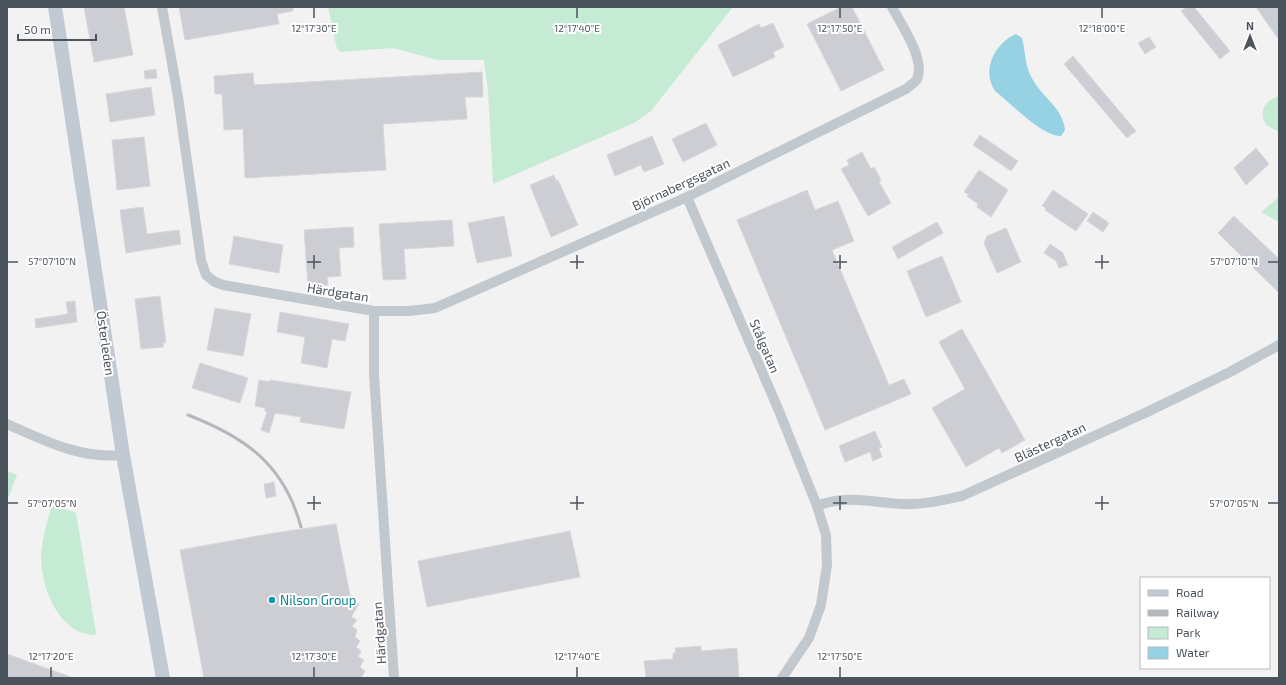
<svg xmlns="http://www.w3.org/2000/svg" width="1286" height="685" viewBox="0 0 1286 685" font-family="'Exo 2',sans-serif">
<style>
.green{fill:#c6ebd5}
.water{fill:#97d2e4}
.building{fill:#ccced3;stroke:#d6d8dc}
.lines{fill:none;stroke-linecap:round;stroke-linejoin:round}
.minor{stroke:#c1c8ce;stroke-width:10}
.secondary{stroke:#c1c9d3;stroke-width:14}
.rail{stroke:#b4b7bb;stroke-width:3}
.ticks{fill:none;stroke:#4b545d;stroke-width:1.5}
.culture-dot{fill:#0f9aa8;stroke:#fff;stroke-width:1.5}
.labels{text-anchor:middle;dominant-baseline:central;stroke-width:4;stroke-linejoin:round;paint-order:stroke}
.street-label{font-size:13px;fill:#4b545d;stroke:#fff}
.culture-label{font-size:13px;fill:#0d838f;stroke:#fff;text-anchor:start}
.ticks-label{font-size:10px;text-anchor:middle;fill:#4b545d;stroke:#fff;stroke-width:4;stroke-linejoin:round;paint-order:stroke}
</style>
<rect width="100%" height="100%" fill="#f3f2f2"/>
<path class="green" d="M 328,7 L 733,7 L 651,111 L 634,123 L 493,184 L 488,91 L 484,60 L 437,60 L 393,48 L 341,52 L 337,49 Z
M 1279,96 L 1279,132 L 1266,125 C 1258,112 1265,100 1279,96 Z
M 1279,197 L 1279,222 L 1261,212 Z
M 7,471 L 17,475 L 7,501 Z
M 52,505 L 76,513 L 96,633 L 94,635 C 59,634 42,589 41,559 C 41,541 47,522 52,505 Z"/>
<path class="water" d="M 1016,34 L 1022,38 C 1026,53 1024,65 1033,80 C 1043,98 1063,108 1065,130 L 1061,136 C 1042,137 1011,103 995,91 C 981,70 995,43 1016,34 Z"/>
<path class="building" d="M 84,7 L 124,7 L 133,55 L 94,62 Z
M 179,7 L 293,7 L 293,11 L 277,14 L 279,24 L 185,40 Z
M 841,7 L 852,7 L 884,70 L 841,91 L 807,24 Z
M 1187,7 L 1194,7 L 1230,51 L 1220,59 L 1181,11 Z
M 1256,7 L 1279,7 L 1279,40 Z
M 773,23 L 784,47 L 773,52 L 775,57 L 733,77 L 718,45 L 759,24 L 761,28 Z
M 1149,37 L 1156,47 L 1145,54 L 1138,43 Z
M 1073,56 L 1136,131 L 1127,138 L 1064,64 Z
M 156,69 L 157,78 L 145,79 L 144,71 Z
M 482,72 L 483,97 L 465,97 L 467,119 L 383,124 L 386,170 L 245,178 L 243,129 L 224,130 L 222,94 L 215,94 L 214,76 L 253,73 L 254,85 Z
M 151,87 L 155,115 L 110,122 L 106,94 Z
M 706,123 L 717,145 L 683,162 L 672,139 Z
M 980,135 L 1018,161 L 1011,171 L 973,145 Z
M 652,136 L 664,164 L 644,172 L 641,165 L 615,176 L 607,155 Z
M 144,137 L 150,186 L 117,190 L 112,140 Z
M 1256,148 L 1269,164 L 1246,185 L 1234,168 Z
M 862,152 L 871,169 L 874,167 L 881,180 L 879,182 L 891,203 L 868,216 L 841,169 L 849,165 L 847,160 Z
M 979,170 L 1008,190 L 991,217 L 977,207 L 978,204 L 967,196 L 968,194 L 964,192 Z
M 554,175 L 556,181 L 558,180 L 578,225 L 551,237 L 530,185 Z
M 807,190 L 815,210 L 838,201 L 854,241 L 832,250 L 889,385 L 904,379 L 911,394 L 825,430 L 737,220 Z
M 1053,190 L 1088,214 L 1076,231 L 1045,210 L 1046,208 L 1042,206 Z
M 143,207 L 147,234 L 179,230 L 181,244 L 126,253 L 120,210 Z
M 1093,212 L 1109,223 L 1103,232 L 1087,221 Z
M 504,216 L 512,256 L 477,263 L 468,223 Z
M 1234,216 L 1279,259 L 1279,293 L 1218,233 Z
M 452,220 L 454,246 L 404,249 L 406,279 L 383,280 L 379,224 Z
M 937,222 L 943,233 L 898,259 L 892,247 Z
M 353,227 L 354,247 L 339,248 L 341,276 L 327,277 L 328,285 L 308,286 L 304,230 Z
M 1006,228 L 1021,262 L 997,273 L 984,243 L 987,236 Z
M 234,236 L 283,245 L 279,273 L 229,264 Z
M 1050,244 L 1063,253 L 1068,265 L 1059,268 L 1056,261 L 1044,253 Z
M 942,256 L 961,302 L 926,317 L 907,271 Z
M 160,296 L 166,343 L 164,342 L 163,347 L 141,349 L 135,299 Z
M 75,301 L 77,322 L 36,328 L 35,319 L 68,314 L 66,302 Z
M 215,308 L 251,314 L 243,356 L 207,350 Z
M 280,312 L 349,324 L 345,341 L 332,339 L 327,368 L 301,363 L 305,337 L 277,332 Z
M 962,329 L 1025,440 L 1002,453 L 999,448 L 966,467 L 932,408 L 965,389 L 939,342 Z
M 200,363 L 248,378 L 240,403 L 192,388 Z
M 259,380 L 269,382 L 270,380 L 351,392 L 344,429 L 300,422 L 301,417 L 275,413 L 269,433 L 261,430 L 267,412 L 265,411 L 265,408 L 255,406 Z
M 875,431 L 882,447 L 879,448 L 882,457 L 873,461 L 870,452 L 845,462 L 839,446 Z
M 274,482 L 276,496 L 266,498 L 264,484 Z
M 336,524 L 350,595 L 359,604 L 351,617 L 357,620 L 352,626 L 357,630 L 355,637 L 360,641 L 356,647 L 361,651 L 358,657 L 364,660 L 360,667 L 365,671 L 361,678 L 204,678 L 180,550 L 274,533 Z
M 570,531 L 580,577 L 427,607 L 418,561 Z
M 701,646 L 701,651 L 737,648 L 739,678 L 646,678 L 644,661 L 673,659 L 673,653 L 676,653 L 675,648 Z
M 7,654 L 71,677 L 71,678 L 7,678 Z"/>
<g class="lines">
<path class="minor" d="M 162,7 L 178,97 L 201,260 L 206,275 L 215,282 L 223,285 L 374,311 L 374,375 L 394,678
M 687,197 L 779,411 L 817,506 L 826,535 L 827,565 L 821,605 L 809,638 L 782,678
M 374,311 L 409,311 L 435,308 L 687,197 L 906,89 C 909,86 915,83 917,79 C 926,60 901,24 892,7
M 7,424 C 45,441 80,459 123,455
M 817,506 C 849,494 871,503 903,504 C 923,505 943,500 962,496 L 1145,413 L 1230,372 L 1279,345"/>
<path class="secondary" d="M 55,7 L 123,455 L 163,678"/>
<path class="rail" d="M 188,415 C 245,437 284,464 301,527"/>
</g>
<path class="ticks" d="M 314,8 L 314,18M 577,8 L 577,18M 840,8 L 840,18M 1102,8 L 1102,18M 314,255 L 314,269M 577,255 L 577,269M 840,255 L 840,269M 1102,255 L 1102,269M 8,262 L 18,262M 307,262 L 321,262M 570,262 L 584,262M 833,262 L 847,262M 1095,262 L 1109,262M 1268,262 L 1278,262M 314,496 L 314,510M 577,496 L 577,510M 840,496 L 840,510M 1102,496 L 1102,510M 8,503 L 18,503M 307,503 L 321,503M 570,503 L 584,503M 833,503 L 847,503M 1095,503 L 1109,503M 1268,503 L 1278,503M 51,667 L 51,677M 314,667 L 314,677M 577,667 L 577,677M 840,667 L 840,677"/>
<circle class="culture-dot" cx="272" cy="600" r="4"/>
<g class="labels">
<g class="street-label">
<text transform="translate(681 184) rotate(-25)">Björnabergsgatan</text>
<text transform="translate(338 292) rotate(9)">Härdgatan</text>
<text transform="translate(106 343) rotate(82)">Österleden</text>
<text transform="translate(765 346) rotate(67)">Stålgatan</text>
<text transform="translate(1050 442) rotate(-25)">Blästergatan</text>
<text transform="translate(379 633) rotate(-94)">Härdgatan</text>
</g>
<g class="culture-label">
<text x="280" y="600">Nilson Group</text>
</g>
</g>
<g class="ticks-label">
<text x="314" y="32">12°17'30"E</text>
<text x="577" y="32">12°17'40"E</text>
<text x="840" y="32">12°17'50"E</text>
<text x="1102" y="32">12°18'00"E</text>
<text x="52" y="265">57°07'10"N</text>
<text x="1234" y="265">57°07'10"N</text>
<text x="52" y="507">57°07'05"N</text>
<text x="1234" y="507">57°07'05"N</text>
<text x="51" y="660">12°17'20"E</text>
<text x="314" y="660">12°17'30"E</text>
<text x="577" y="660">12°17'40"E</text>
<text x="840" y="660">12°17'50"E</text>
</g>
<rect width="1286" height="685" fill="none" stroke="#4b545d" stroke-width="16"/>
<rect x="1140" y="577" width="130" height="92" fill="#ffffff" stroke="#b7bbbe"/>
<rect x="1148" y="590" width="20" height="6" fill="#c1c9d3" stroke="#b7bbbe"/>
<text x="1176" y="597" font-size="12" fill="#4b545d">Road</text>
<rect x="1148" y="610" width="20" height="6" fill="#b4b7bb" stroke="#b7bbbe"/>
<text x="1176" y="617" font-size="12" fill="#4b545d">Railway</text>
<rect x="1148" y="627" width="20" height="12" fill="#c6ebd5" stroke="#b7bbbe"/>
<text x="1176" y="637" font-size="12" fill="#4b545d">Park</text>
<rect x="1148" y="647" width="20" height="12" fill="#97d2e4" stroke="#b7bbbe"/>
<text x="1176" y="657" font-size="12" fill="#4b545d">Water</text>
<g transform="translate(1250 36)" stroke="#ffffff" stroke-width="3" paint-order="stroke">
<path d="M0-3L7 15L0 10L-7 15Z" fill="#4b545d"/>
<text y="-6" font-size="11" font-weight="bold" text-anchor="middle" fill="#4b545d">N</text>
</g>
<path d="M18 34v6h78v-6" fill="none" stroke="#4b545d" stroke-width="2"/>
<text x="24" y="34" font-size="12" fill="#4b545d" stroke="#ffffff" stroke-width="3" paint-order="stroke">50 m</text>
</svg>
